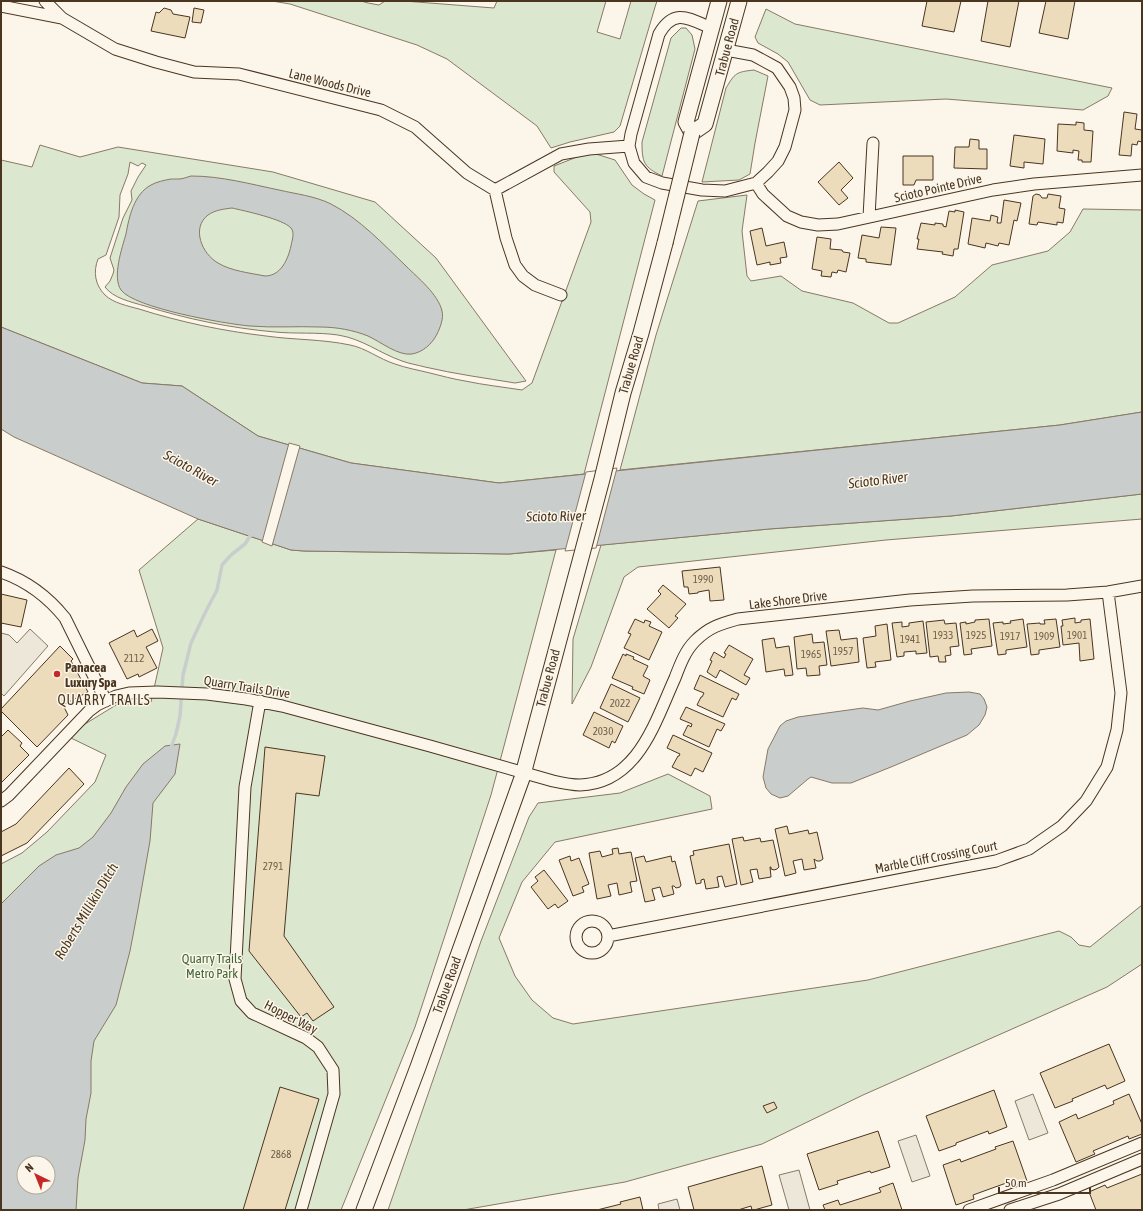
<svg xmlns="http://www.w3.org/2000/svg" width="1143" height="1211" viewBox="0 0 1143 1211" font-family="'Asap Condensed',sans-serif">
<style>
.green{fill:#dce7d0;stroke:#887966;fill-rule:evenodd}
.parking{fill:#ede7d9;stroke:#887966}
.water{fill:#c9cecd;stroke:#887966;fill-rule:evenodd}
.pier{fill:#fbf6e9;stroke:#887966}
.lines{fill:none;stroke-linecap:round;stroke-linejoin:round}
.stream{stroke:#c9cecd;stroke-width:3.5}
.building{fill:#ecdcbc;stroke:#4a3520}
.minor-casing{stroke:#4a3520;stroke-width:13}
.secondary-casing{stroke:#4a3520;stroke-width:17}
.minor{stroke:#fbf6e9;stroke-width:11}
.secondary{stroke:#fbf6e9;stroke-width:15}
.secondary-bridge-casing{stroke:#4a3520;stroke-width:17;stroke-linecap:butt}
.secondary-bridge{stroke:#fbf6e9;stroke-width:15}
.poi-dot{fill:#c62828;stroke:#fbf6e9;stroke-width:1.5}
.labels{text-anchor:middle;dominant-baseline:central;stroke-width:3;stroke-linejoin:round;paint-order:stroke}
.number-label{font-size:11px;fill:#725f47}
.street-label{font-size:13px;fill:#4a3520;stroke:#fbf6e9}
.poi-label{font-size:13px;font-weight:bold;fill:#4a3520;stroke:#fbf6e9;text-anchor:start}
.park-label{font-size:13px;fill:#436837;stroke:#fbf6e9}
.water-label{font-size:14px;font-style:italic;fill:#4a3520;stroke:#fbf6e9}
.neighbourhood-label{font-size:14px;letter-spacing:1px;fill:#4a3520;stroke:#fbf6e9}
</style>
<rect width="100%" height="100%" fill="#fbf6e9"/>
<path class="green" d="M 272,1 L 361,1 L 368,3 L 379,5 L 385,1 L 404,1 L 494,8 L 497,1 L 606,1 L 597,32 L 620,39 L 631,1 L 657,1 L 655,7 L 620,126 L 614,132 L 570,142 L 551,148 L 537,126 L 447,59 L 417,45 L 290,4 Z
M 766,9 L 795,24 L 1112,88 L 1108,96 L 1083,110 L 946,99 L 820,105 L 810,100 L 788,62 L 778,54 L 758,43 L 755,37 Z
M 681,28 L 686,28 L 692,35 L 695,49 L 662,176 C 644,167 642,163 642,142 L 671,38 Z
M 754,70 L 768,76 L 755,143 L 750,174 L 739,180 L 702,182 L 726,88 C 735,73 736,72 754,70 Z
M 40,145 L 80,157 L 118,147 L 273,172 L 375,202 L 436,258 L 526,381 L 515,383 C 485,378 455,374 425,367 C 418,365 410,364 402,361 C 379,353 363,339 338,335 C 317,332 296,334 275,332 C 230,328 187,319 145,306 C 131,302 113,298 105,287 L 110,281 L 113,274 L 114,270 L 110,258 L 123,218 L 132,200 L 131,191 L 138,177 L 146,165 L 142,163 L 138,166 L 130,162 L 128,174 L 120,195 L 119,217 L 106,255 L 98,259 C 93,272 95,285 105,295 C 113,303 128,306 139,309 C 180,322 223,331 266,336 C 294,340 322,339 350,345 C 366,348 379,359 395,364 C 406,368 418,370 430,373 C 442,376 453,379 465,381 C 484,385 503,387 522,390 L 532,383 L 591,222 L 590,212 L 554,172 L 554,166 L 582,155 L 596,154 L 615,160 L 632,185 L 644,194 L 655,200 L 584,474 L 499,483 L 351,463 L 258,436 L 182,386 L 142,383 L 1,327 L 1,160 L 32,167 Z
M 747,195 L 742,231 L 747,276 L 751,281 L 781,276 L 802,291 L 853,303 L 889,323 L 898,323 L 955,297 L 992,265 L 1048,251 L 1070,232 L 1083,209 L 1142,210 L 1142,412 L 1060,425 L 620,470 L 656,335 L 698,201 Z
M 1142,494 L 1142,519 L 886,540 L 638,567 L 624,577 L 591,667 L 572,704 L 573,639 L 601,545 L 769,529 L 951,516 Z
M 198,519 L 291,550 L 304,551 L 509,554 L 556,550 L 491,795 L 415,1027 L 341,1210 L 1,1210 L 1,864 L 22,853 L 47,832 L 95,782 L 106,755 L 71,738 L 85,724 L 116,705 L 151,702 L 163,648 L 139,570 ZM 24,1163 L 48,1163 L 48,1187 L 24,1187 Z
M 668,774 L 710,796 L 712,809 L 555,842 L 522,882 L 499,938 L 515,976 L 532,1000 L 553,1018 L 573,1024 L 868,980 L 1059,931 L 1071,937 L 1079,945 L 1090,947 L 1142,905 L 1142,964 L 1107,987 L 863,1095 L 762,1144 L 625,1182 L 463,1210 L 388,1210 L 481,941 L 529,817 L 538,803 L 620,793 Z"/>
<path class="parking" d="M 30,629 L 48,646 L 4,696 L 1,693 L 1,633 L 9,635 L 17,643 Z
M 1033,1094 L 1048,1133 L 1029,1140 L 1015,1101 Z
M 916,1135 L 930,1176 L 912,1182 L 898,1141 Z
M 799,1170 L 810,1210 L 789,1210 L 779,1175 Z
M 677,1199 L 680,1210 L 659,1210 L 658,1204 Z"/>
<path class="water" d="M 191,176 C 221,176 250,184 279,190 C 296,194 315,196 331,204 C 360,219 383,244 406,266 C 418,278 438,294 442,311 C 444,318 440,328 437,334 C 432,344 423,352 412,354 C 398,356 381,342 368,336 C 353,330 336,327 320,327 C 297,326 273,328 250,326 C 226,324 134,308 121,290 C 112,277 122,248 126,234 C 129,217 134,194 151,185 C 156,182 165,180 171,179 C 173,179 176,179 179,179 C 183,179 187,177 191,176 ZM 232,208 C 245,211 283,219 291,228 C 295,233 292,240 291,246 C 288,259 281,276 265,276 C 250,273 231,271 218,263 C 202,254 191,228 208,215 C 215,210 224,209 232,208 Z
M 1,327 L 142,383 L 182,386 L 258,436 L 351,463 L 499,483 L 1060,425 L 1142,412 L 1142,494 L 951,516 L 769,529 L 509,554 L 304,551 L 291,550 L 198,519 L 14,437 L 1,429 Z
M 969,692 L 980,694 L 984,699 L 987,707 L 985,715 L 979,725 L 967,735 L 891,767 L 851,783 L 832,783 L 811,777 L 808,779 L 788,796 L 780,798 L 771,794 L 766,788 L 763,777 L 768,749 L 780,726 L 786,721 L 798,717 L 863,708 L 878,710 L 910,701 L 946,693 Z
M 180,744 L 175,774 L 153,803 L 150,841 L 138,909 L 130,951 L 116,1005 L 94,1041 L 91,1061 L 91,1093 L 86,1119 L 85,1140 L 78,1178 L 76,1210 L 1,1210 L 1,904 L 39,866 L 56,855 L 79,848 L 93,837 L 111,813 L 126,787 L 143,764 L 165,746 ZM 24,1163 L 48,1163 L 48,1187 L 24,1187 Z"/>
<path class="pier" d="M 289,443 L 300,446 L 272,546 L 262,542 Z
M 617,468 L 596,548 L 565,551 L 586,472 Z"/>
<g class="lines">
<path class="stream" d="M 170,750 L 176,734 L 180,716 L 183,675 L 191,643 L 205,613 L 217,590 L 222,565 L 231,555 L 245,544 L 252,533"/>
</g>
<path class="building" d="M 927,1 L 961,1 L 954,32 L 922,26 Z
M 988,1 L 1019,1 L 1010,47 L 981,41 Z
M 1046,1 L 1075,1 L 1068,39 L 1039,33 Z
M 164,8 L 171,10 L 173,14 L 190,17 L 185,38 L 151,31 L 156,12 L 159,13 Z
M 194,8 L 204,10 L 201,23 L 192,22 Z
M 1124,112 L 1137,114 L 1135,129 L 1142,130 L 1142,142 L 1138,141 L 1137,145 L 1132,144 L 1131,156 L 1119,155 Z
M 1076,122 L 1084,123 L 1084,130 L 1093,131 L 1091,162 L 1082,162 L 1082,160 L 1078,160 L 1079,151 L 1073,150 L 1073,153 L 1057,151 L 1058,124 L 1076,125 Z
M 1014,135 L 1045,139 L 1043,164 L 1024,162 L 1024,168 L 1010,166 Z
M 970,139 L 979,140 L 979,149 L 987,149 L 987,169 L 954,168 L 955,147 L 969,147 Z
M 903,156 L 933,156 L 933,180 L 916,180 L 914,185 L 903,185 Z
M 839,162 L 853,178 L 841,190 L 848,198 L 839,205 L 818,182 Z
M 1036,194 L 1040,195 L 1042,198 L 1047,198 L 1048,194 L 1061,196 L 1059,208 L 1065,209 L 1063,223 L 1057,222 L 1057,225 L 1038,222 L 1037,225 L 1029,224 L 1033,196 Z
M 1004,200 L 1021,203 L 1017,221 L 1014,220 L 1009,245 L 999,243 L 998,246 L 986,243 L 985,248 L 968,244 L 972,218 L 990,221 L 991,215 L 998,217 L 997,223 L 1001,223 Z
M 955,210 L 964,212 L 958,249 L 954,249 L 953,256 L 942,254 L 943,252 L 917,249 L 919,239 L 917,239 L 921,223 L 935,225 L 935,223 L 943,224 L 943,226 L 946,227 L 949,211 L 955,212 Z
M 881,227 L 896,228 L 891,265 L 866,262 L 866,259 L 858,258 L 862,235 L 879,238 Z
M 762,228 L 766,246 L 784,242 L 787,257 L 780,258 L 781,263 L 770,265 L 770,262 L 757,265 L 750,231 Z
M 817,237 L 831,239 L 830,249 L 842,250 L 843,252 L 850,253 L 846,272 L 838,270 L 837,273 L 832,272 L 831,277 L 821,276 L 822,271 L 812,269 Z
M 720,567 L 724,600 L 710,601 L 709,590 L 698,592 L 698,593 L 689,594 L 688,587 L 684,587 L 682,571 Z
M 663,585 L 686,604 L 675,616 L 678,618 L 669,628 L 647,609 L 661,594 L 658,591 Z
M 1,594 L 27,600 L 21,627 L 1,623 Z
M 1075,618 L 1075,623 L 1081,622 L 1081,620 L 1090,619 L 1094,659 L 1080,661 L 1079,643 L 1063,645 L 1061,626 L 1063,626 L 1062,620 Z
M 635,619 L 644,623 L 645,620 L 651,622 L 649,626 L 662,632 L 649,660 L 624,648 L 631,634 L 628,633 Z
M 989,619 L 992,646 L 971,649 L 972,654 L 964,655 L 960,623 L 966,622 L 966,624 L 975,622 L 975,620 Z
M 1023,619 L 1027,647 L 1006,650 L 1006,654 L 998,655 L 993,623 L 1003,622 L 1003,624 L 1011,623 L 1010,621 Z
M 1056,619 L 1060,647 L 1039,650 L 1039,654 L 1031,655 L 1027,624 L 1040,623 L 1040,624 L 1045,624 L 1044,620 Z
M 944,620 L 945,624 L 956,623 L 959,646 L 950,647 L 951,655 L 945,656 L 946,662 L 939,662 L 938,656 L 930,657 L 926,622 Z
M 923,621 L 927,653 L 916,654 L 916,651 L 904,652 L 904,656 L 897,657 L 892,623 L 902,622 L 902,627 L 909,626 L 909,623 Z
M 887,624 L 891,660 L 875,662 L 876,667 L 867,668 L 863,638 L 876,636 L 875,626 Z
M 152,629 L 158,641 L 146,647 L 157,668 L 139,677 L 138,674 L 127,679 L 109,643 L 134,630 L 137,637 Z
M 839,630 L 841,640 L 857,638 L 859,662 L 831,666 L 826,631 Z
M 812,634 L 813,643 L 824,642 L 827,665 L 819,666 L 820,675 L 807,676 L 806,668 L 797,669 L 794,637 Z
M 774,638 L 776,648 L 789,646 L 793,675 L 785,676 L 784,669 L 766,672 L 762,640 Z
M 729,645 L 753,659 L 744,675 L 750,678 L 746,685 L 720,670 L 716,678 L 707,672 L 712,661 L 710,660 L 714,652 L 724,658 L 726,654 L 724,653 Z
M 60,646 L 73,659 L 71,661 L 88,692 L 63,705 L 68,715 L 37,747 L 1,711 L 1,709 Z
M 623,654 L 626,656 L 626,654 L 634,657 L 633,659 L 648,666 L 643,676 L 650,680 L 644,694 L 632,689 L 633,687 L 612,678 Z
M 700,675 L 739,694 L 736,700 L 732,698 L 723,717 L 697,705 L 701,697 L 702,697 L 704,693 L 694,689 Z
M 611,684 L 640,698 L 628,722 L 600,708 Z
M 686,707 L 725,724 L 721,731 L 717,729 L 709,747 L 683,735 L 688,725 L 691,727 L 692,724 L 680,719 Z
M 594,712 L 623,726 L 615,743 L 612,741 L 609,748 L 583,735 Z
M 8,730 L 22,743 L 20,746 L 29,755 L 1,783 L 1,737 Z
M 673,735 L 712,753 L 703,772 L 695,768 L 691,776 L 672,767 L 678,756 L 679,756 L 680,754 L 667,748 Z
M 265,747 L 325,756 L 319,796 L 296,793 L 284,936 L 334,1007 L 313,1021 L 307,1013 L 301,1017 L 249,951 Z
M 69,768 L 84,784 L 27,843 L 1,856 L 1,832 L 16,824 Z
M 787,826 L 789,834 L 808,830 L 809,834 L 817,832 L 823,859 L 820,861 L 817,861 L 814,859 L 816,868 L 804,870 L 802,859 L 793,861 L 796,873 L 785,876 L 775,829 Z
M 743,837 L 744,841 L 760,838 L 761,842 L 773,840 L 779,867 L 777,869 L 774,870 L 771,869 L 771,867 L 770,867 L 771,877 L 759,879 L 757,869 L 750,870 L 753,882 L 741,885 L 732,839 Z
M 729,844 L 737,884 L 725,887 L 722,876 L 717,877 L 719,887 L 706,889 L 704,879 L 701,880 L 701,883 L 696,884 L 690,856 L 694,855 L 693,851 Z
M 618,848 L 619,854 L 631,852 L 637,881 L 630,882 L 632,892 L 619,895 L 617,883 L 608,885 L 611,896 L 597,899 L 589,853 L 600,851 L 602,857 L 613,854 L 612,849 Z
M 570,856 L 571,861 L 579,858 L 589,884 L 582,887 L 584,892 L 573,896 L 559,860 Z
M 644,856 L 646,862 L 671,856 L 672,862 L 675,861 L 681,885 L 680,887 L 676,888 L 674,886 L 672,886 L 674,894 L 663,897 L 660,887 L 652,889 L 655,900 L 645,902 L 635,858 Z
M 544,870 L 568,901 L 558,908 L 555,904 L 548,909 L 531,887 L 538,881 L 535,877 Z
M 1109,1044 L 1125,1081 L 1107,1089 L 1105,1085 L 1072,1099 L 1073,1101 L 1055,1108 L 1040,1073 Z
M 280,1087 L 319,1099 L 285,1210 L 243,1210 Z
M 994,1090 L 1007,1127 L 989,1134 L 988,1131 L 956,1143 L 956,1145 L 939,1151 L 926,1116 Z
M 1129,1094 L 1142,1124 L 1142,1134 L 1129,1139 L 1128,1136 L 1093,1151 L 1095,1154 L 1076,1162 L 1059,1122 L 1076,1114 L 1078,1119 L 1114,1104 L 1113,1101 Z
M 774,1102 L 777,1108 L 767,1113 L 763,1106 Z
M 878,1131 L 890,1167 L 871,1173 L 870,1171 L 837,1181 L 838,1184 L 819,1190 L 807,1154 Z
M 1013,1141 L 1027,1181 L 1010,1187 L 1009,1182 L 973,1195 L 974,1199 L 956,1205 L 943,1165 L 960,1159 L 961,1162 L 996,1149 L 995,1147 Z
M 762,1166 L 772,1205 L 754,1210 L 752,1210 L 751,1206 L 738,1210 L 694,1210 L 688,1187 Z
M 1142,1174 L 1142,1210 L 1096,1210 L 1089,1192 L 1105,1185 L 1107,1188 Z
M 893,1183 L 902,1210 L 825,1210 L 823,1205 L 838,1200 L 840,1205 L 881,1192 L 879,1188 Z
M 640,1197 L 643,1210 L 597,1210 L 621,1204 L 620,1202 Z"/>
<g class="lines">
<defs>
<path id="minor" d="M 45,1 L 62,18
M 1,6 L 62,18 L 115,49 L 156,62 L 194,72 L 239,74 L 381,110 L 415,127 L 467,173 L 495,190 L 561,154 L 589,149 L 629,146
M 711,28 C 688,18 674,8 659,34 L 631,134 L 629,146 L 634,163 L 646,177 L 662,183 L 702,190 L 725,191 L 756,183 L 768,172 L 778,161 L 785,147 L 795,110 L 794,98 L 790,87 L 777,68 L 753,55 L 726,50
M 756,183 L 763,194 L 787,216 L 801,222 L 818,225 L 838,224 L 993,190 L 1034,184 L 1142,175
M 495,190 L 506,238 L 515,265 L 523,276 L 535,285 L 561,295
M 869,217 L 873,143
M 1,572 C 27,581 48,597 65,618 L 106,701
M 260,701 L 245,787 L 235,979 L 241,1001 L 252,1013 L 306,1038 L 318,1047 L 333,1070 L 334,1094 L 301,1210
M 1,801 L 9,795 L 89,711 L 97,705 L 116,696 L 129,693 L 157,692 L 207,694 L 246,699 L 282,706 L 430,746 L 553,781 C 562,783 571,785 580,785 C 638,783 655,722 675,678 C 680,665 685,651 695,641 C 709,627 720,624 738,619 L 910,600 L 973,596 L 1067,595 L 1108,592 L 1142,586
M576 937a16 16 0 1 1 32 0a16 16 0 1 1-32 0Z
M 608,936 L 996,861 L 1029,849 L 1062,826 L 1086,801 L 1107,767 L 1117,730 L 1121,693 L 1108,592
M 969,1210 L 1053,1180 L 1142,1143
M 1010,1210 L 1059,1194 L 1142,1159"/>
<path id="secondary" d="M 719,1 L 686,122 L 692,133 L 705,124 L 739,1
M 364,1210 L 418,1067 L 522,778 L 602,479 L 623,393 L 641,333 L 665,243"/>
</defs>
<use href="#minor" class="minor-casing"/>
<use href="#secondary" class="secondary-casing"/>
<use href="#minor" class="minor"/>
<use href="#secondary" class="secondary"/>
<defs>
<path id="secondary-bridge" d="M 665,243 L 692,133"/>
</defs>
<use href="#secondary-bridge" class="secondary-bridge-casing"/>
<use href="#secondary-bridge" class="secondary-bridge"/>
</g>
<circle class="poi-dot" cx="57" cy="674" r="4"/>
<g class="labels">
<g class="number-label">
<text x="703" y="579">1990</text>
<text x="943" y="635">1933</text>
<text x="976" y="635">1925</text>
<text x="1077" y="635">1901</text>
<text x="1010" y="636">1917</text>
<text x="1044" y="636">1909</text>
<text x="910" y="639">1941</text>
<text x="843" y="651">1957</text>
<text x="811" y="654">1965</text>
<text x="134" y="658">2112</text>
<text x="620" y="703">2022</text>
<text x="603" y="731">2030</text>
<text x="273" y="866">2791</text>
<text x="281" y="1154">2868</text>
</g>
<g class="street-label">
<text transform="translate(727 47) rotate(-75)">Trabue Road</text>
<text transform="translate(330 83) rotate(14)">Lane Woods Drive</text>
<text transform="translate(938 188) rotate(-13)">Scioto Pointe Drive</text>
<text transform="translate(631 365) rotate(-74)">Trabue Road</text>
<text transform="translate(788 600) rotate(-7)">Lake Shore Drive</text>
<text transform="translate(548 678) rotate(-75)">Trabue Road</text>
<text transform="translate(247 687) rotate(9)">Quarry Trails Drive</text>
<text transform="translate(936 857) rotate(-11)">Marble Cliff Crossing Court</text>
<text transform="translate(447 985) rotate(-70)">Trabue Road</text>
<text transform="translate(291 1017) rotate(27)">Hopper Way</text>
</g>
<g class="poi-label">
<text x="65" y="667">Panacea<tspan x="65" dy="15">Luxury Spa</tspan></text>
</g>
<g class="park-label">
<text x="212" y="958">Quarry Trails<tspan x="212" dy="15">Metro Park</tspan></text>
</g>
<g class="water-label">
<text transform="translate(191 468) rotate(29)">Scioto River</text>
<text transform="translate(878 480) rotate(-7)">Scioto River</text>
<text transform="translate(556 516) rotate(-1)">Scioto River</text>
<text transform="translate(86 911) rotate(-59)">Roberts Millikin Ditch</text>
</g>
<g class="neighbourhood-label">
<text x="104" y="700">QUARRY TRAILS</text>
</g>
</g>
<rect width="1143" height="1211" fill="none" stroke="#4a3520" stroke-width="4"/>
<g transform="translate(36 1175) rotate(317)"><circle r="19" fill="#fbf6e9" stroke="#b4a999"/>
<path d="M0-3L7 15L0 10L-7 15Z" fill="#c62828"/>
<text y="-6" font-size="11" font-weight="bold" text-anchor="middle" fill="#4a3520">N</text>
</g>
<path d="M999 1187v6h91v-6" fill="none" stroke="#4a3520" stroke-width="2"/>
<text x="1005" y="1187" font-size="12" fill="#4a3520" stroke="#fbf6e9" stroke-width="3" paint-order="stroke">50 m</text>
</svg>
